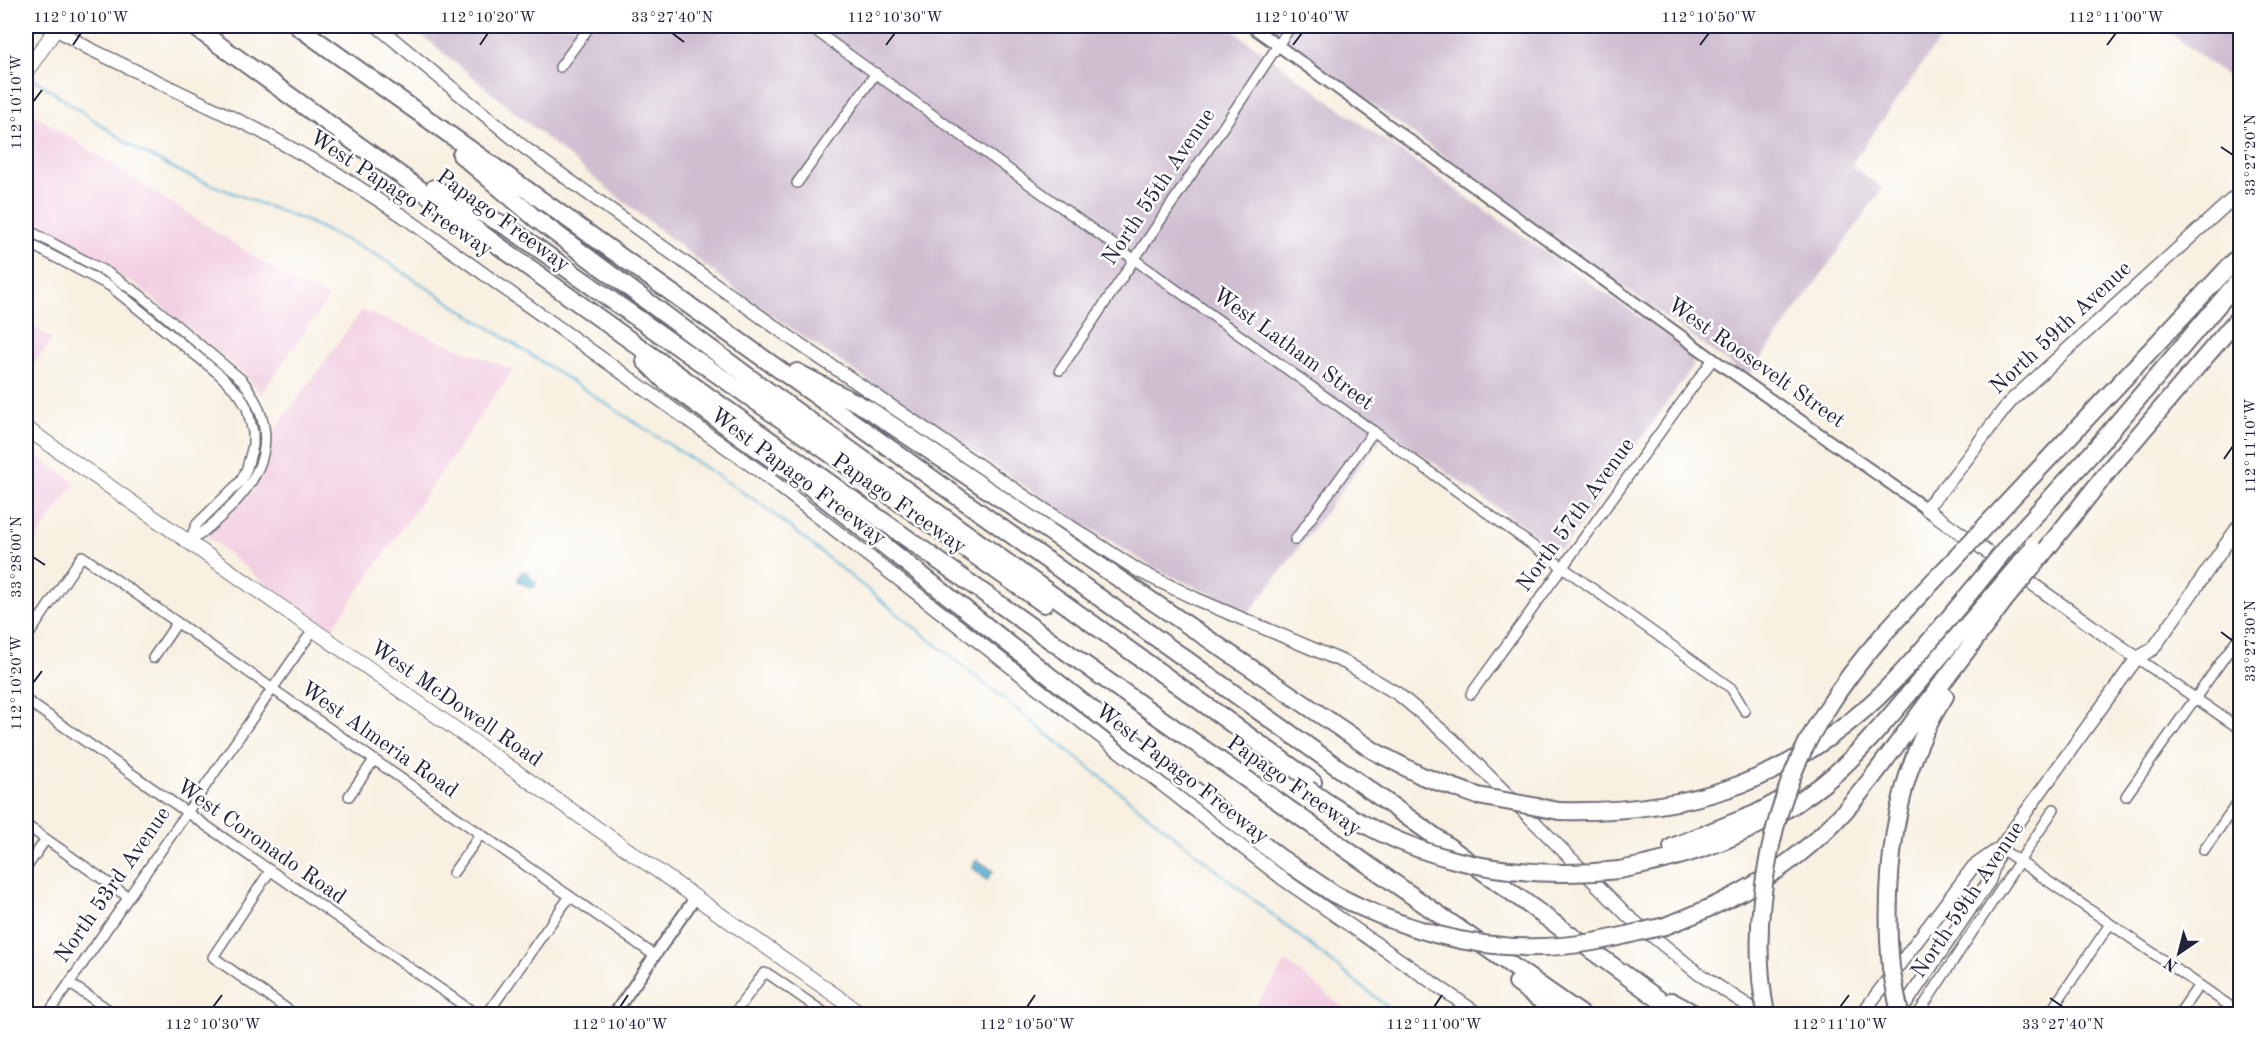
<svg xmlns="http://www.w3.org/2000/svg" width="2266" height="1040" viewBox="0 0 2266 1040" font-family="'Old Standard TT',serif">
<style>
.built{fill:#f2cfe2}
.industrial{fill:#cfbdd0}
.water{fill:#5cb2d8;stroke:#3f6a8a;stroke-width:1.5}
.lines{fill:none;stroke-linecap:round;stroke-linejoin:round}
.stream{stroke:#5cb2d8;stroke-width:2}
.minor-casing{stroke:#6d6a75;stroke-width:12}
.tertiary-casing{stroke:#6d6a75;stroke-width:14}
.secondary-casing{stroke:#6d6a75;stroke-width:15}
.primary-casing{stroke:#6d6a75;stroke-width:16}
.motorway-casing{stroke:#6d6a75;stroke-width:20}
.minor{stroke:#fff;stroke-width:9}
.tertiary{stroke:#fff;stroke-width:10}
.secondary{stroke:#fff;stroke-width:12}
.primary{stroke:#fff;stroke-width:14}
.motorway{stroke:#fff;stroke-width:16}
.motorway-bridge-casing{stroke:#6d6a75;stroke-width:20;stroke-linecap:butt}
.motorway-bridge{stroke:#fff;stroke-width:16}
.ticks{fill:none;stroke:#22223b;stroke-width:2}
.labels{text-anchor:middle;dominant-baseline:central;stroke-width:5;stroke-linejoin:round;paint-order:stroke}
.street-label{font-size:22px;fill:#22223b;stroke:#fff}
.neatline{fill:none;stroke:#22223b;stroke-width:2}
.ticks-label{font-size:15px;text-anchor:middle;fill:#22223b}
</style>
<rect width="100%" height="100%" fill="#fff"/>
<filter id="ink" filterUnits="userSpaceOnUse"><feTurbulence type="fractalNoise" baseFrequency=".0167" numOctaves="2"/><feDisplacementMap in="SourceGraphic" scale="12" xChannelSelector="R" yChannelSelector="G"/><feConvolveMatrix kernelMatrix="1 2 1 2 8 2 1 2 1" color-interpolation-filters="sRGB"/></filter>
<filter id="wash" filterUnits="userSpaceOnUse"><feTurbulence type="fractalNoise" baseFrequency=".008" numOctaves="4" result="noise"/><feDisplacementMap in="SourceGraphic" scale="24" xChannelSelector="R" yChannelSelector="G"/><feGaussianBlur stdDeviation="1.35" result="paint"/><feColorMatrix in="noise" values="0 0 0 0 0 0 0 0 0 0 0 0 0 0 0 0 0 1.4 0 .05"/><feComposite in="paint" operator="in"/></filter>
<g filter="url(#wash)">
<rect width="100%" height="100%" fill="#f8f0e1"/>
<path class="built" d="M 26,109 L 298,285 L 329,297 L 261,394 L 244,374 L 135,284 L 26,222 Z
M 362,310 L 513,370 L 331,630 L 274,591 L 208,536 L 211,528 L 253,491 L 266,459 L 270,437 Z
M 26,321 L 52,339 L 26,375 Z
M 26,448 L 76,482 L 26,554 Z
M 1287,962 L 1351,1014 L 1249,1014 Z"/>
<path class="industrial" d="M 411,26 L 1227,26 L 1364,126 L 1692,353 L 1693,366 L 1566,545 L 1560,549 L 1554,548 L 1387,430 L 1250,612 L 1156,569 L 1054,506 L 746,298 L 609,190 Z
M 1264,26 L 1949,26 L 1851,165 L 1883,188 L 1748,377 Z
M 2160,26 L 2240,26 L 2240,86 L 2197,53 Z"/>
<path class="water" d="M 524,571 L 529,573 L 529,577 L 536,582 L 535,587 L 531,588 L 518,581 L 520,574 Z
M 977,860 L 993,871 L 987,880 L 972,867 Z"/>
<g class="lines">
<path class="stream" d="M 28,75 L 138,150 L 189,176 L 306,221 L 375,254 L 761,504 L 1396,1014"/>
</g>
</g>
<g filter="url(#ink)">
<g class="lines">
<defs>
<path id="minor" d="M 809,26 L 1731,688 L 1745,711
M 560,67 L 590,26
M 797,183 L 876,73
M 26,229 L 108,273 L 140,295 L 242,380 C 296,450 245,500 189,543
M 26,242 L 110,286 L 219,374 L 240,395 L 247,408 L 253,432 L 253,445 L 247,468 L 241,481 L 197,524 L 189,541
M 1060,370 L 1291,26
M 1295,540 L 1374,431
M 26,639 L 82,556 L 654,955
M 153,658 L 177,623
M 2137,658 L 2240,729
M 1471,694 L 1713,359
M 26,700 L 476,1014
M 349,796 L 374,760
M 2126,796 L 2240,635
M 26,825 L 128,897
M 2000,848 L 2240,1013
M 2204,850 L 2240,799
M 26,868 L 46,839
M 270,871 L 213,957 L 294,1014
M 453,873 L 481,834
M 69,983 L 115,1014
M 48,1014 L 313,630
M 487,1014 L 570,896
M 734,1014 L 764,973 L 770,975 L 826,1014
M 1918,1014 L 2054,809
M 2049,1014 L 2110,924
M 2179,1014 L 2199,985"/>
<path id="tertiary" d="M 1251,26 L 1713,359 L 1925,508
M 614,1014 L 695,898"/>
<path id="secondary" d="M 377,26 L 525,148 L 569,180 L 795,341 L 1042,508 L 1139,571 L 1196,599 L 1346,663 L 1398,694 L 1452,739 L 1629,917 L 1699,974 L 1761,1014
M 56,29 L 88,48 L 258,130 L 338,174 L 403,216 L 762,473 L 1283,879 L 1478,1014
M 2137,658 L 1925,508 C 1958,476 1982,435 2012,400 L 2240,192
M 1862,1014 L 1973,867 L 2000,848 L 2137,658 L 2153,649 L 2240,524
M 1899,1014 L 1989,881 L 2000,848"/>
<path id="primary" d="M 26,29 L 28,26
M 26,72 L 58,26
M 26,428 L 862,1014"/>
<path id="motorway" d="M 50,26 L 56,29
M 193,26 C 654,358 1115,689 1581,1014
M 297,26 L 1430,833 L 1679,1014
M 461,155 L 535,218 L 757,383 L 1313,782
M 434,188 L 509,228 L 1044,604
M 645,361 L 666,382 L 805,483 L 1279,857 L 1334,894
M 797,372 L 868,409 L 1374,751 L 1422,776 L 1478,796
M 1992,519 L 2240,255
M 2016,536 L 2090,455 L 2240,279
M 2042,555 L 2109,470 L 2240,316
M 1827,709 C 1861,654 1906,609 1951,563
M 1559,811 C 1682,814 1784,785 1876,699 C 1913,664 1945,622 1978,583
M 1672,847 L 1755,814 L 1788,796
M 1619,870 C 1693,857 1764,830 1823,784 C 1855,758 1882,726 1908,695 C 1936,661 1965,627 1994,594
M 1665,926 C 1717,907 1769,881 1811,844 C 1851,810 1880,767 1911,725 C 1941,684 1973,643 2004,601
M 1889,941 C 1886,857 1897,769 1945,696
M 1517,983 L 1559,1014
M 1671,1001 L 1695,1014"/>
</defs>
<use href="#minor" class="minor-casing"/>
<use href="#tertiary" class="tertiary-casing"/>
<use href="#secondary" class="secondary-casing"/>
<use href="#primary" class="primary-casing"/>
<use href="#motorway" class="motorway-casing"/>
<use href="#minor" class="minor"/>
<use href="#tertiary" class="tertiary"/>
<use href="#secondary" class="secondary"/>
<use href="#primary" class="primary"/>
<use href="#motorway" class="motorway"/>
<defs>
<path id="motorway-bridge" d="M 1951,563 L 1992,519
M 1978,583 L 2016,536
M 1994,594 L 2033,548
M 2004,601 L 2042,555
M 1308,789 C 1405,859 1501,882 1619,870
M 1478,796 L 1559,811
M 1334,894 C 1414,936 1502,958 1593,942 C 1617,938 1641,931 1665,926
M 1889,941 L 1891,968 L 1900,1014
M 1766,1014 C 1747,917 1772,791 1827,709"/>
</defs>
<use href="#motorway-bridge" class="motorway-bridge-casing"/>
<use href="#motorway-bridge" class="motorway-bridge"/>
</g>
</g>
<path class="ticks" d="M 672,33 L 684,42M 73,45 L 81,33M 480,45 L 488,33M 886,45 L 895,33M 1293,45 L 1302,33M 1700,45 L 1709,33M 2107,45 L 2116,33M 33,102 L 42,90M 2221,147 L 2233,155M 2224,459 L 2233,446M 33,557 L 45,565M 2221,632 L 2233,641M 33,683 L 42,671M 2050,998 L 2063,1007M 213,1007 L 222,995M 620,1007 L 628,995M 1027,1007 L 1035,995M 1434,1007 L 1442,995M 1840,1007 L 1849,995"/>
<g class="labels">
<g class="street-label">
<text transform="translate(1159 187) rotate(-56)">North 55th Avenue</text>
<text transform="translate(401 194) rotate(33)">West Papago Freeway</text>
<text transform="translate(503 221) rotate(36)">Papago Freeway</text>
<text transform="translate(2061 328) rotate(-43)">North 59th Avenue</text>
<text transform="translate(1293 349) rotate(36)">West Latham Street</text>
<text transform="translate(1756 363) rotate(35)">West Roosevelt Street</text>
<text transform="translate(798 477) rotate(37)">West Papago Freeway</text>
<text transform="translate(899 504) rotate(35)">Papago Freeway</text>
<text transform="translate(1576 515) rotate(-54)">North 57th Avenue</text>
<text transform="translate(456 704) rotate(35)">West McDowell Road</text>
<text transform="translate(379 740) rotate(35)">West Almeria Road</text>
<text transform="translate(1182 774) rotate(38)">West Papago Freeway</text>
<text transform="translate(1294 786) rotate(35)">Papago Freeway</text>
<text transform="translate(261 842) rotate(35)">West Coronado Road</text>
<text transform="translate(113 885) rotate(-55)">North 53rd Avenue</text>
<text transform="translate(1968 900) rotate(-56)">North 59th Avenue</text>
</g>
</g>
<rect width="2266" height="1040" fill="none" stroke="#fff" stroke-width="66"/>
<g transform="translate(2179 953) rotate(215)" stroke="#ffffff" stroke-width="4.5" paint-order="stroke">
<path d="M0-4.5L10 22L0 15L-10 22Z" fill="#22223b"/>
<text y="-9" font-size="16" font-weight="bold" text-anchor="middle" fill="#22223b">N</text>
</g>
<rect x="33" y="33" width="2200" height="974" class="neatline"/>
<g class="ticks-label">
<text x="81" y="22">112°10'10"W</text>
<text x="488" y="22">112°10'20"W</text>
<text x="672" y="22">33°27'40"N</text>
<text x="895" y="22">112°10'30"W</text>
<text x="1302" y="22">112°10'40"W</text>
<text x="1709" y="22">112°10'50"W</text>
<text x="2116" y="22">112°11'00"W</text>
<text transform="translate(16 102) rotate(-90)" y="5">112°10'10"W</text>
<text transform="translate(2250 155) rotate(-90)" y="5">33°27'20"N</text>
<text transform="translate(2250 446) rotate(-90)" y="5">112°11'10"W</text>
<text transform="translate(16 557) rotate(-90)" y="5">33°28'00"N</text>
<text transform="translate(2250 641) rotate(-90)" y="5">33°27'30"N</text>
<text transform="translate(16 683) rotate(-90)" y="5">112°10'20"W</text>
<text x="213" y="1029">112°10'30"W</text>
<text x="620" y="1029">112°10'40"W</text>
<text x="1027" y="1029">112°10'50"W</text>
<text x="1434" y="1029">112°11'00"W</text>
<text x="1840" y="1029">112°11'10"W</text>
<text x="2063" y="1029">33°27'40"N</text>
</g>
</svg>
